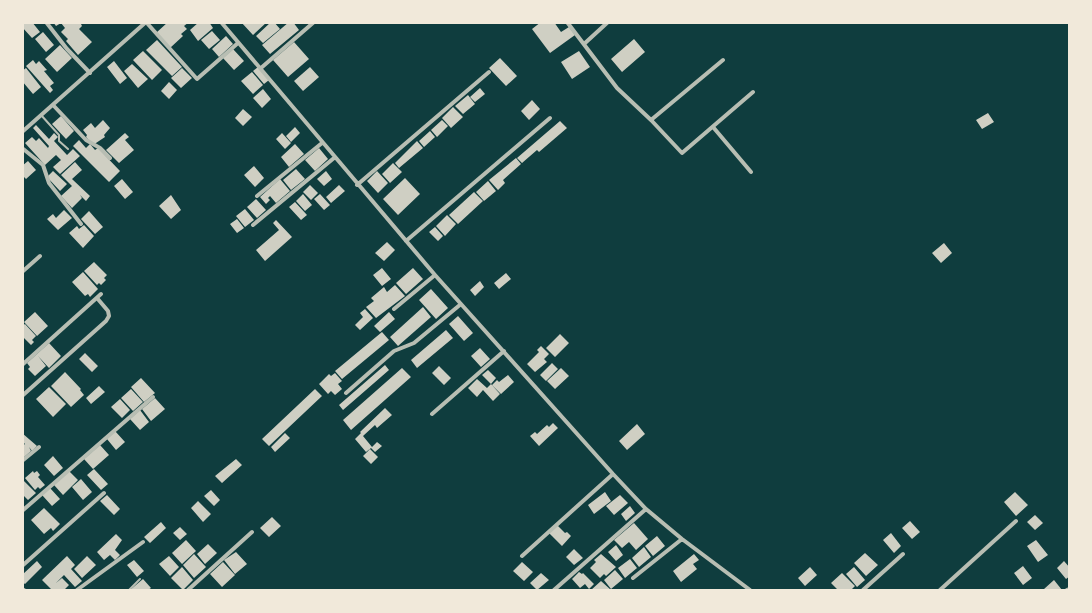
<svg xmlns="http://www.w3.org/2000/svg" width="1092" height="613" viewBox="0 0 1092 613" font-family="Spectral,serif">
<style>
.building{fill:#cfcfc3}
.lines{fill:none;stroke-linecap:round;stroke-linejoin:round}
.service{stroke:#b8beb3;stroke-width:2}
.minor{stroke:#b8beb3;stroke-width:4}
</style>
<rect width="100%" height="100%" fill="#0f3d3e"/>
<path class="building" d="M 22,22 L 32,22 L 40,32 L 32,38 L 22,27 Z
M 53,22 L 80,22 L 82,26 L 79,29 L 92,42 L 78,55 L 66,41 L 68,39 L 61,32 L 65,28 L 61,23 L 56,26 Z
M 168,22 L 189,22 L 184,26 L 187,29 L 181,34 L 183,36 L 170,48 L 156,33 Z
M 199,22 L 209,22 L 213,28 L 198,41 L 190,30 Z
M 241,22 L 267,22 L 253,35 Z
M 271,22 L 274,22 L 280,29 L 263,43 L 256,36 Z
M 289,22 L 293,22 L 299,30 L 270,54 L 262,45 Z
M 541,22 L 554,22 L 561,32 L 569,27 L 575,35 L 550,53 L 532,29 Z
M 212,31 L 220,40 L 209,49 L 201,40 Z
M 43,32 L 54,45 L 46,52 L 35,39 Z
M 226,36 L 233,44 L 219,57 L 212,49 Z
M 634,39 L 645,52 L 622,72 L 611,59 Z
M 157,40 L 182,67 L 172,76 L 146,50 Z
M 294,42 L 309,59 L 288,77 L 273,60 Z
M 60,45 L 72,58 L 57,72 L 45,59 Z
M 233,49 L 244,61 L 234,70 L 223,58 Z
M 143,51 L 162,70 L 152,80 L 133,60 Z
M 579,51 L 590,67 L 572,79 L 561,62 Z
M 500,58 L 517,76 L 506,86 L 489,68 Z
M 33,60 L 36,64 L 39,61 L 47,70 L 44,71 L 54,83 L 50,86 L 53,90 L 50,93 L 26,66 Z
M 114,61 L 127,78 L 120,84 L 107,67 Z
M 132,64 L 148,79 L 138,88 L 124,71 Z
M 258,67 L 269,80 L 264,84 L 253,71 Z
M 310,67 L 319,77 L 303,91 L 294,81 Z
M 26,68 L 41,87 L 33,94 L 22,81 L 22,71 Z
M 182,68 L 192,78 L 181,88 L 171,78 Z
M 252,72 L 263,85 L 253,94 L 241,81 Z
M 169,82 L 177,90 L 169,99 L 161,91 Z
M 480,88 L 485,94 L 475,102 L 470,97 Z
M 263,89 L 271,99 L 262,108 L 253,98 Z
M 468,95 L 475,104 L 463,114 L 455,106 Z
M 532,100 L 540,109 L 529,120 L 521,111 Z
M 453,107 L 463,117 L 451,128 L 442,118 Z
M 243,109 L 252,117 L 243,126 L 235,118 Z
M 988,113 L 994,122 L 982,129 L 976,120 Z
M 61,116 L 74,131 L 66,139 L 52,124 Z
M 103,120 L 110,128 L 104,135 L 105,137 L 93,145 L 86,137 L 87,135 L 83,130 L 91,123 L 95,128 Z
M 442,120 L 448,126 L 437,137 L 431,130 Z
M 560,121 L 567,128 L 539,152 L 537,150 L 522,163 L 517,158 Z
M 36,125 L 49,139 L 54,133 L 58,137 L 54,141 L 67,155 L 73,149 L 80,156 L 60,174 L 53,167 L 61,160 L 56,155 L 45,165 L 25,143 L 32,137 L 36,141 L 39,138 L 48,148 L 49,146 L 33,128 Z
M 295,127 L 300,133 L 291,142 L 286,136 Z
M 430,131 L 435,137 L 424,147 L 419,141 Z
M 125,133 L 129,137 L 125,140 L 134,150 L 119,163 L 106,150 Z
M 282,133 L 291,143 L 285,149 L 276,139 Z
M 79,140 L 86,148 L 90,144 L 95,150 L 98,148 L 120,171 L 109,182 L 73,146 Z
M 417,141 L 423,148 L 399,168 L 395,163 Z
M 295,144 L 304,154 L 289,167 L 281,157 Z
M 319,148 L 328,159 L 315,171 L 305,160 Z
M 516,158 L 521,164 L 503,180 L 505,183 L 498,190 L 489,180 Z
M 28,161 L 36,170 L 26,179 L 22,175 L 24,171 L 22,166 Z
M 75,162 L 82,170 L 72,179 L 90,196 L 86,201 L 80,195 L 82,198 L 72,208 L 61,196 L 72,186 L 61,175 Z
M 393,163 L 402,172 L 390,183 L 382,174 Z
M 254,166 L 264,178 L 255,187 L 244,175 Z
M 296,169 L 305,179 L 291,190 L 283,180 Z
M 53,171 L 67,184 L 60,191 L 47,177 Z
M 326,171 L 332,179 L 324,186 L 317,179 Z
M 377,171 L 388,183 L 378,193 L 367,181 Z
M 405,178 L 420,194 L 398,215 L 383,199 Z
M 122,179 L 133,192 L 125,199 L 114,186 Z
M 280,179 L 290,191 L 276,203 L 270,196 L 268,198 L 270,200 L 266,204 L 260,197 Z
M 488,181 L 496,191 L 484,201 L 476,192 Z
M 310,185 L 318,193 L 311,200 L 303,192 Z
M 339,185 L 345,191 L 331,203 L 326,197 Z
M 474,192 L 483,201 L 458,224 L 449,215 Z
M 303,194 L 312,205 L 305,211 L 296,201 Z
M 320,194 L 330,205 L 324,210 L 314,199 Z
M 171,195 L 181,210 L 171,219 L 159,206 Z
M 256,199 L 266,210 L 257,218 L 247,207 Z
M 295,202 L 307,215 L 301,220 L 289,207 Z
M 245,209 L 254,220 L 245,227 L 236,216 Z
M 64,210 L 72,218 L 58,230 L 47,219 L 53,214 L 56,218 Z
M 89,211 L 103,227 L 95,234 L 81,219 Z
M 447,215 L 456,224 L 445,236 L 436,226 Z
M 237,219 L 244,228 L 237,233 L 230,224 Z
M 276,220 L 292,237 L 265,261 L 256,250 L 279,230 L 273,223 Z
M 84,225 L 94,236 L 83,248 L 69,233 L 77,226 L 79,229 Z
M 435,227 L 443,236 L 438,241 L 429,232 Z
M 387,242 L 395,250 L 384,261 L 375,253 Z
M 944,243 L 952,253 L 941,263 L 932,253 Z
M 94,262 L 107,275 L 104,278 L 106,280 L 101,285 L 99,283 L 97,285 L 84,271 Z
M 382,268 L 391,279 L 382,286 L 373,275 Z
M 413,268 L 423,279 L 406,294 L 396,283 Z
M 83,272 L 98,289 L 90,297 L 88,294 L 85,296 L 72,282 Z
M 506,273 L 511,279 L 499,289 L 494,283 Z
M 480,281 L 484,287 L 475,296 L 470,290 Z
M 395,285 L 405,296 L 376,318 L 366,307 L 374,301 L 371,298 L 384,287 L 387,292 Z
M 431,289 L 448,308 L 436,319 L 419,300 Z
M 423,307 L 431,317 L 398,346 L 390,337 Z
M 365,309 L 373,318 L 360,330 L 355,325 L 363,317 L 360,313 Z
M 35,312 L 48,326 L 37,336 L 24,322 Z
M 389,312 L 395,319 L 380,332 L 374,326 Z
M 458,316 L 473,333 L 464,341 L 449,324 Z
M 25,324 L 36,336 L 32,340 L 34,342 L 31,345 L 22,336 L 22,326 Z
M 446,330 L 453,338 L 417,368 L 411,360 Z
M 382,332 L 389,340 L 342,379 L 335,371 Z
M 560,334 L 569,343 L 555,357 L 546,348 Z
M 49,343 L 61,356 L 49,368 L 38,356 L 46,366 L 35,376 L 28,369 L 30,367 L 27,363 Z
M 541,346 L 549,354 L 544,359 L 547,362 L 535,372 L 527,364 L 539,352 L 537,350 Z
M 480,348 L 490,359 L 481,367 L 471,356 Z
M 85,353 L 98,366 L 92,372 L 79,359 Z
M 552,363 L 558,369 L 546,381 L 540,375 Z
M 385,365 L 389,370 L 343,410 L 339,405 Z
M 439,366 L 451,378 L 444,385 L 432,373 Z
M 402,368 L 411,377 L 351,430 L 343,420 Z
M 561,368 L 569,376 L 555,389 L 547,381 Z
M 488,370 L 496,378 L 491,384 L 482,375 Z
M 65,372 L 81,389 L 80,390 L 84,395 L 71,407 L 51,386 Z
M 335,373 L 342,381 L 338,384 L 342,389 L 335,395 L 331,391 L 328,394 L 319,384 L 329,374 L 331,376 Z
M 508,375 L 514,382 L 501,394 L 492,385 L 497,380 L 499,382 Z
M 141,378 L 155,393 L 144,402 L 131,387 Z
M 477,379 L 487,388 L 491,384 L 500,394 L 493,401 L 483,390 L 477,397 L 468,388 Z
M 99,386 L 105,392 L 91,404 L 86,398 Z
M 49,387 L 66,404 L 53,417 L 36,399 Z
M 131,389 L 143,402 L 133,411 L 121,398 Z
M 315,389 L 322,396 L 269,446 L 262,439 Z
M 155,398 L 165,409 L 151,421 L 142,409 Z
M 120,399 L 130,410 L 122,418 L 111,407 Z
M 385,408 L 392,415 L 377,428 L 375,425 L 363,436 L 372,447 L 377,442 L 382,446 L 375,452 L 371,448 L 366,452 L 355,439 L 361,433 L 360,432 Z
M 140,410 L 149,422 L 140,430 L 130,419 Z
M 553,423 L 558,428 L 539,446 L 530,436 L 535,432 L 537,434 L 547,425 L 549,427 Z
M 637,424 L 645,434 L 627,450 L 619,441 Z
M 115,431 L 125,442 L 116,450 L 107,439 Z
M 22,433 L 37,446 L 32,451 L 29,447 L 31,451 L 22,459 L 22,446 L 25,444 L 22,441 Z
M 285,433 L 290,438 L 275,452 L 271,447 Z
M 100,445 L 109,455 L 93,469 L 84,459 Z
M 370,449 L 378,457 L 371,464 L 363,456 Z
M 53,456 L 63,468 L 54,476 L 44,465 Z
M 236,459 L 242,465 L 222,483 L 215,476 Z
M 94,469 L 108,484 L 101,490 L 87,475 Z
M 33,471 L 34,473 L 37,471 L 40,475 L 38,477 L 45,485 L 40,489 L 38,487 L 35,490 L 25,478 Z
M 69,471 L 78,480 L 63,495 L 54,485 Z
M 22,479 L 36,493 L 28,500 L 22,494 Z
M 81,479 L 92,492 L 83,500 L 72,487 Z
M 50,488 L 60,499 L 52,506 L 42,495 Z
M 211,490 L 220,500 L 214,506 L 204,496 Z
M 605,492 L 611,501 L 594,514 L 588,505 Z
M 1015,492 L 1028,505 L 1016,516 L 1004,502 Z
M 107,495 L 120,509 L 114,515 L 100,501 Z
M 620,495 L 628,503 L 614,515 L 606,506 Z
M 198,501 L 211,514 L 203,522 L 191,508 Z
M 630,506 L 635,513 L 626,521 L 621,514 Z
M 44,508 L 60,524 L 53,531 L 51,528 L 44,534 L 31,520 Z
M 1035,515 L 1043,523 L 1035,530 L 1027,522 Z
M 272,517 L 281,526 L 269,537 L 260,528 Z
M 910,521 L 920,532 L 912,539 L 902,528 Z
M 161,522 L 166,528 L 150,543 L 144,537 Z
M 634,523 L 648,539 L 636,550 L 629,542 L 622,548 L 614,540 Z
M 557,525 L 565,533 L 567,532 L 571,536 L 562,546 L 549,533 Z
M 180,527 L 187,534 L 180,540 L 173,533 Z
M 891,533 L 901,546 L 894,553 L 883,540 Z
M 116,534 L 122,540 L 115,550 L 120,555 L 115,560 L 110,555 L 104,560 L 97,552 Z
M 657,536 L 665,546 L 653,556 L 645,546 Z
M 186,540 L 196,551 L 182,564 L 172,553 Z
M 1036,540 L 1048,555 L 1038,562 L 1027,546 Z
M 208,544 L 217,553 L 205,564 L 197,554 Z
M 616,545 L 623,555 L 616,561 L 608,552 Z
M 644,547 L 651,557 L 639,567 L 632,558 Z
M 574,549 L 583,558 L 574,565 L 566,557 Z
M 236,552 L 247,564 L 235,574 L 224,560 Z
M 865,553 L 878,565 L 866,576 L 854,563 Z
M 194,554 L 206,567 L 194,578 L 183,565 Z
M 601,554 L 616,567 L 606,576 L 604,574 L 600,578 L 590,568 L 596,562 L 594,560 Z
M 694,554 L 699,560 L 693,564 L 697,569 L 681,582 L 673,571 Z
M 67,556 L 75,565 L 71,569 L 82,581 L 75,587 L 64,575 L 56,583 L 62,578 L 69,585 L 64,590 L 50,590 L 51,589 L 42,580 Z
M 87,556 L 96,565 L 82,578 L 74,569 Z
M 169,556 L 179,567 L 170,576 L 159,564 Z
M 630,559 L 637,568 L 625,578 L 618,568 Z
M 134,560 L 144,571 L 137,577 L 127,565 Z
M 37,561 L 42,567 L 25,584 L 22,582 L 22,575 Z
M 1064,561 L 1070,568 L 1070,576 L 1066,579 L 1057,568 Z
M 223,562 L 235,575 L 222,587 L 210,574 Z
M 522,562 L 533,572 L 524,581 L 513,571 Z
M 1023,566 L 1032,578 L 1023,585 L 1014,573 Z
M 182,567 L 193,580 L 183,590 L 171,578 Z
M 810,567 L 817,575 L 805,586 L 798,578 Z
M 854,567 L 865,580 L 857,587 L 846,574 Z
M 615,570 L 623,579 L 611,589 L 604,580 Z
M 579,572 L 582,574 L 583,573 L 594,584 L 589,589 L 585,584 L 580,588 L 572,579 Z
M 541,573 L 549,580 L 537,590 L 530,583 Z
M 842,573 L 855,586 L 851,590 L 838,590 L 831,583 Z
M 143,579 L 151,588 L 148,590 L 130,590 Z
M 1054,580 L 1062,590 L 1045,590 L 1044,589 Z
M 601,581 L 611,590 L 591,590 Z"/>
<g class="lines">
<path class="service" d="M 41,115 L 59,135 L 59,141 L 68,149
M 129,590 L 140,579"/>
<path class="minor" d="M 46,22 L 67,49 L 90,73
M 146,22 L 197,79 L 238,43
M 221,22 L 435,275 L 613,474 L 646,509 L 682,539 L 750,590
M 567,22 L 617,88 L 651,120 L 723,60
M 584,44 L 608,22
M 261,68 L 314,22
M 53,105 L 86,140 L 100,148 L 110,158
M 651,120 L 682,153 L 753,92
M 713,127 L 751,172
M 22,132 L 146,22
M 22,148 L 43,165 L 49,183 L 81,224
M 357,185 L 489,72
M 257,196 L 322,143
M 253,225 L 334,158
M 406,241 L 550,118
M 22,272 L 40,256
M 394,309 L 435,275
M 22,365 L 101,294
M 346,393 L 394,351 L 414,343 L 461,304
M 22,396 L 106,321 L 109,316 L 108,311 L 97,298
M 432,414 L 504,351
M 22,461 L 39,447
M 22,511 L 153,397
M 522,556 L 613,474
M 22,566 L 104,493
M 633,578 L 682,539
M 22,589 L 24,590
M 77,590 L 143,542
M 188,590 L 252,532
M 554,590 L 646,509
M 863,590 L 903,554
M 940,590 L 1016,521
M 1067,590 L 1070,589"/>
</g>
<rect width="1092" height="613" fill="none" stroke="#f1e9da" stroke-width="48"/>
</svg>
